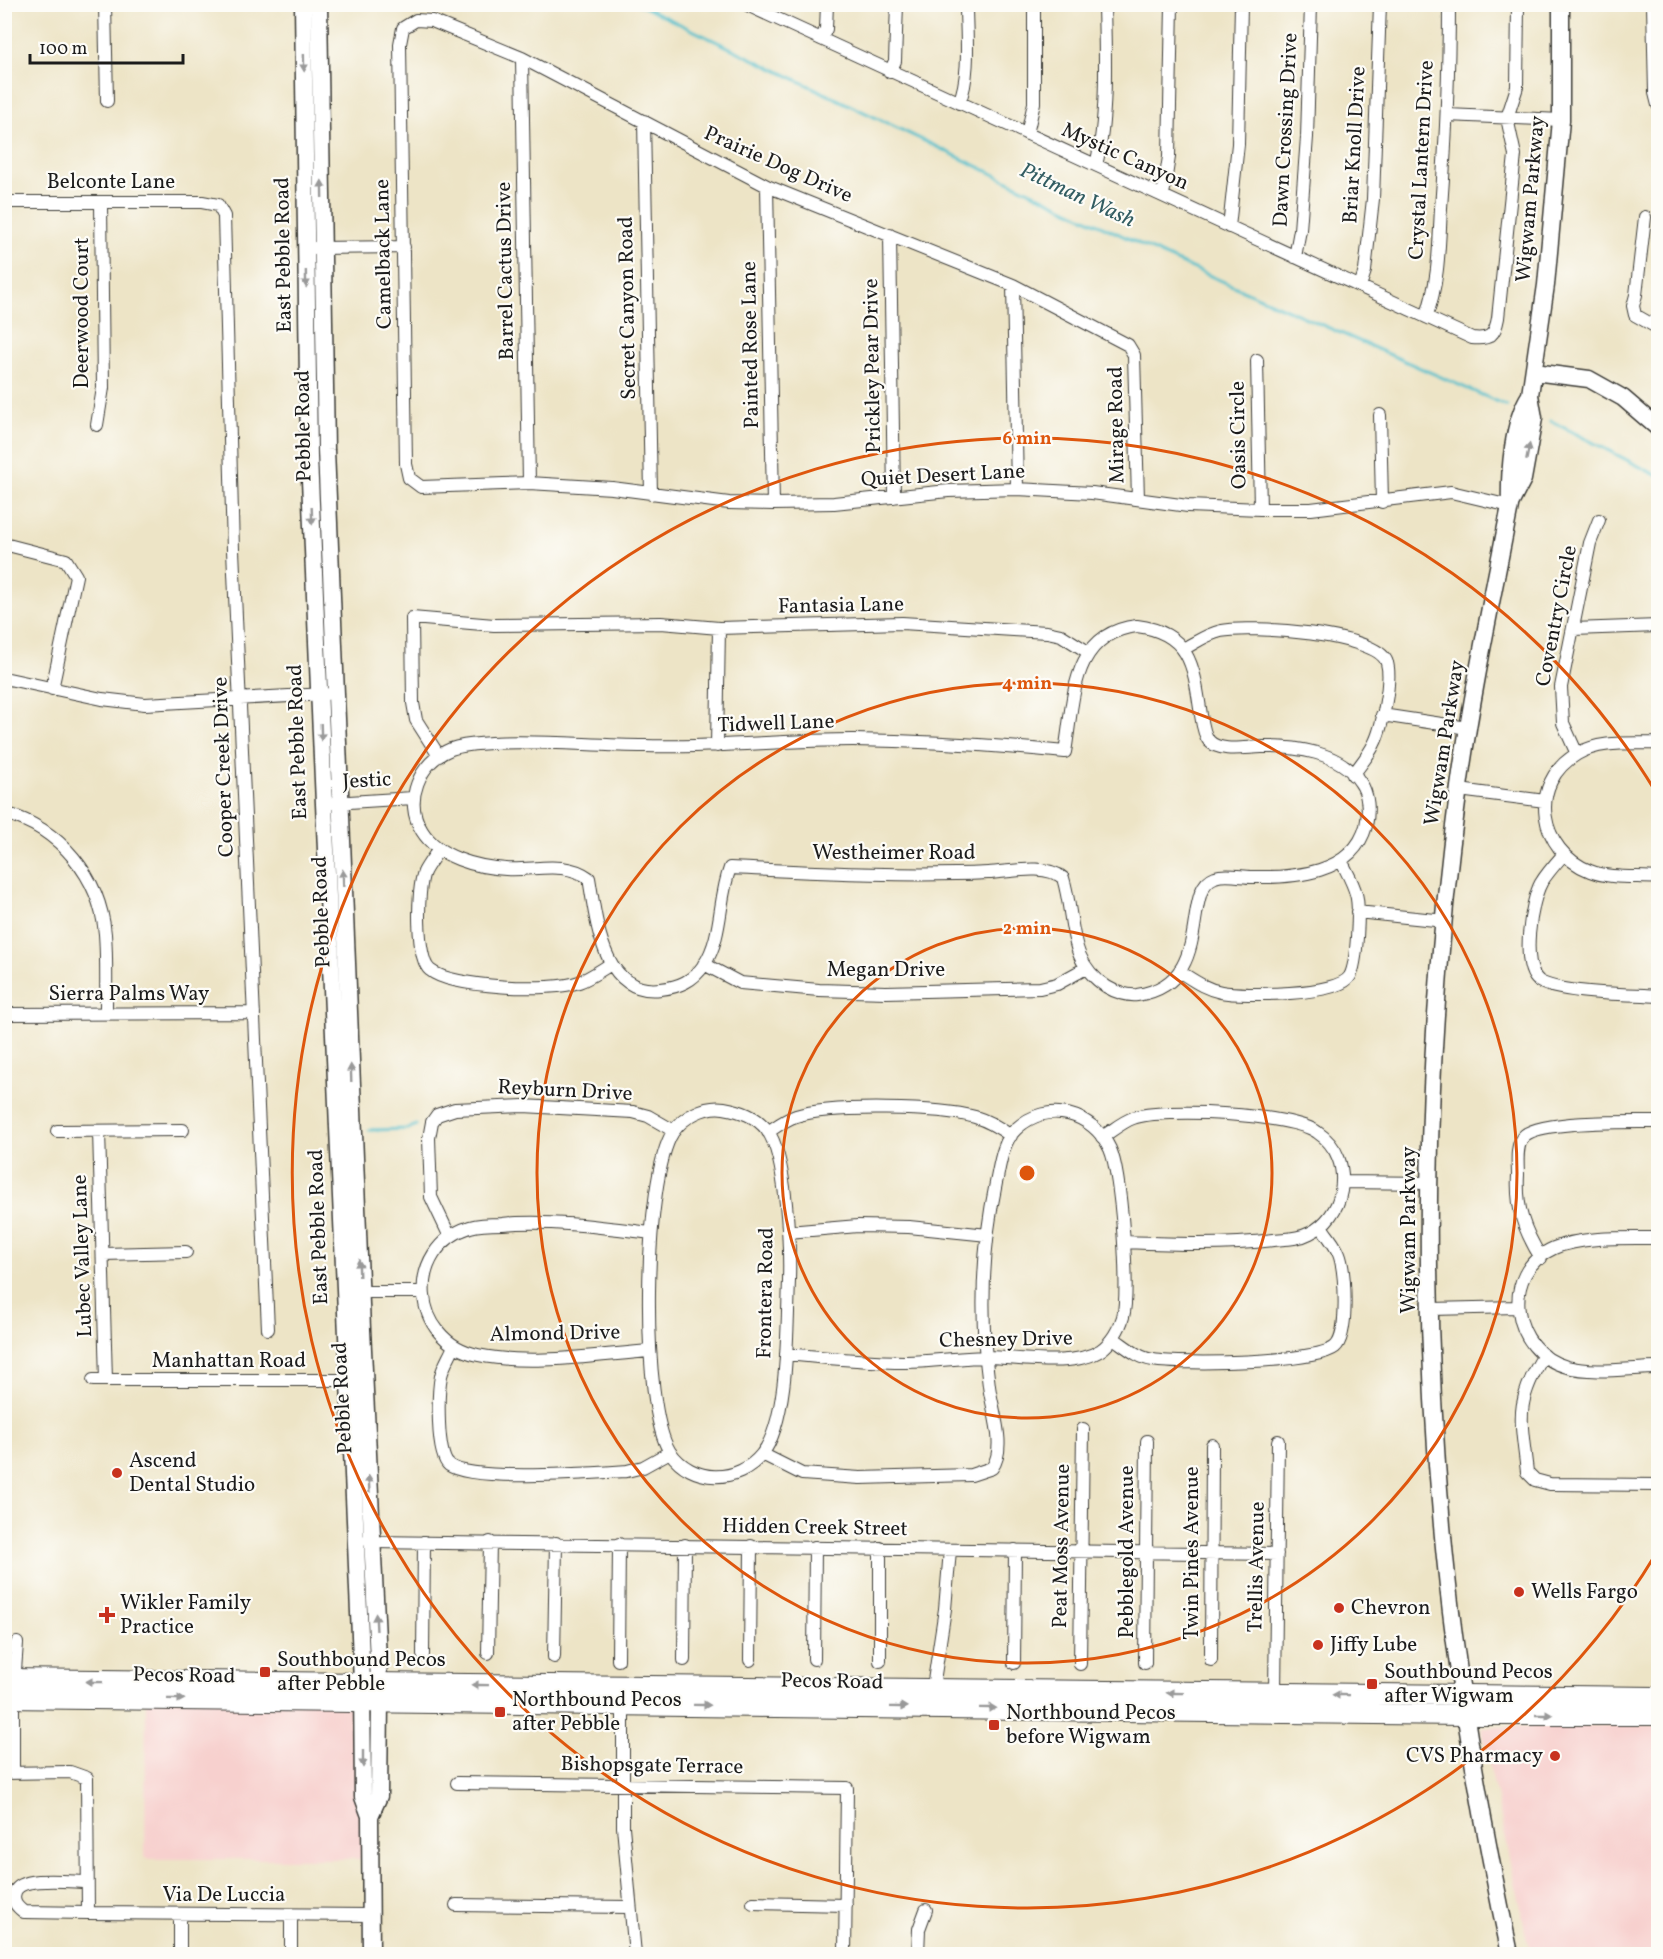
<svg xmlns="http://www.w3.org/2000/svg" width="1663" height="1959" viewBox="0 0 1663 1959" font-family="Vollkorn,serif">
<style>
.built{fill:#f7d0ce}
.lines{fill:none;stroke-linecap:round;stroke-linejoin:round}
.stream{stroke:#52bfcc;stroke-width:3}
.street-casing{stroke:#3b3a36;stroke-width:14}
.secondary-casing{stroke:#3b3a36;stroke-width:19}
.primary-casing{stroke:#3b3a36;stroke-width:22}
.street{stroke:#fff;stroke-width:12}
.secondary{stroke:#fff;stroke-width:16}
.primary{stroke:#fff;stroke-width:20}
.oneway{fill:#999}
.ring{fill:none;stroke:#de560d;stroke-width:3}
.poi-dot{fill:#c8321e;stroke:#fdfcf7;stroke-width:2}
.labels{text-anchor:middle;dominant-baseline:central;stroke-width:4.5;stroke-linejoin:round;paint-order:stroke}
.street-label{font-size:21px;fill:#1c1c1c;stroke:#fdfcf7}
.poi-label{font-size:21px;fill:#1c1c1c;stroke:#fdfcf7;text-anchor:start}
.water-label{font-size:22px;font-style:italic;fill:#325d62;stroke:#fdfcf7}
.centre{fill:#de560d;stroke:#fdfcf7;stroke-width:3}
.ring-label{font-size:18px;text-anchor:middle;font-weight:bold;fill:#de560d;stroke:#fdfcf7;stroke-width:4.5;stroke-linejoin:round;paint-order:stroke}
</style>
<rect width="100%" height="100%" fill="#fdfcf7"/>
<filter id="ink" filterUnits="userSpaceOnUse"><feTurbulence type="fractalNoise" baseFrequency=".0167" numOctaves="2"/><feDisplacementMap in="SourceGraphic" scale="12" xChannelSelector="R" yChannelSelector="G"/><feConvolveMatrix kernelMatrix="1 2 1 2 8 2 1 2 1" color-interpolation-filters="sRGB"/></filter>
<filter id="wash" filterUnits="userSpaceOnUse"><feTurbulence type="fractalNoise" baseFrequency=".008" numOctaves="4" result="noise"/><feDisplacementMap in="SourceGraphic" scale="24" xChannelSelector="R" yChannelSelector="G"/><feGaussianBlur stdDeviation="1.35" result="paint"/><feColorMatrix in="noise" values="0 0 0 0 0 0 0 0 0 0 0 0 0 0 0 0 0 1.4 0 .05"/><feComposite in="paint" operator="in"/></filter>
<g filter="url(#wash)">
<rect width="100%" height="100%" fill="#ede4c6"/>
<path class="built" d="M 371,1692 L 371,1859 L 145,1859 L 146,1694 Z
M 1658,1725 L 1658,1954 L 1531,1954 L 1481,1727 Z"/>
<g class="lines">
<path class="stream" d="M 638,4 L 1167,257 L 1507,406
M 1551,421 L 1658,476
M 369,1130 L 408,1129 L 416,1125"/>
</g>
</g>
<g filter="url(#ink)">
<g class="lines">
<defs>
<path id="street" d="M 105,4 L 107,101
M 745,4 L 1472,338 C 1490,340 1495,335 1498,318 L 1515,155 L 1507,118 L 1517,87 L 1518,4
M 1653,4 L 1655,93 L 1658,105
M 821,39 L 826,29 L 827,4
M 522,58 L 529,483
M 890,72 L 895,61 L 897,4
M 959,103 C 971,74 966,35 966,4
M 1447,115 L 1561,120
M 644,121 L 651,494
M 1027,134 L 1034,103 L 1034,4
M 1096,165 C 1108,118 1105,53 1104,4
M 767,186 L 773,504
M 1163,195 L 1169,157 L 1172,4
M 4,202 L 202,202 L 218,205 L 224,216 L 233,550 L 268,1329
M 1645,217 L 1636,295 L 1633,306 L 1635,315 L 1658,328
M 1229,227 L 1238,144 L 1241,4
M 890,235 L 894,497
M 315,248 L 404,247
M 1295,257 L 1300,230 L 1307,137 L 1311,4
M 1013,285 L 1017,489
M 1360,286 L 1365,271 L 1373,199 L 1380,4
M 1426,317 C 1439,283 1439,244 1441,208 C 1446,140 1449,72 1449,4
M 1257,360 L 1260,509
M 1380,415 L 1382,502
M 97,425 L 103,388 L 101,202
M 1138,499 L 1134,355 L 1128,345 L 1013,285 L 767,186 L 522,58 L 432,21 L 416,20 L 403,28 L 400,44 L 406,464 L 409,478 L 421,487 L 529,483 L 612,488 L 729,503 L 773,504 L 834,503 L 948,491 L 1017,489 L 1092,493 L 1188,506 L 1260,509 L 1311,509 L 1451,492 L 1510,506
M 4,544 L 66,560 L 76,576 L 52,689
M 1137,626 C 1192,633 1194,669 1201,715 C 1202,722 1204,735 1209,741 C 1220,753 1247,747 1262,747 C 1295,746 1341,752 1360,782 C 1369,794 1369,812 1366,826 C 1353,874 1294,878 1252,877 C 1242,877 1225,873 1215,877 C 1179,890 1217,983 1137,995 C 1128,996 1115,992 1107,987 C 1066,961 1076,920 1063,878 C 1045,863 1010,872 988,873 C 902,877 816,872 730,868 C 718,900 723,936 704,965 C 693,981 679,987 661,989 C 602,997 596,918 589,878 C 564,860 534,871 506,869 C 476,867 439,858 422,831 C 403,801 419,762 451,749 C 464,744 478,744 491,743 C 543,740 594,746 645,746 C 714,748 784,740 853,740 C 924,741 994,745 1065,752 C 1074,700 1071,633 1137,626 Z
M 1573,629 L 1658,626
M 1183,649 C 1195,643 1207,634 1221,631 C 1248,625 1379,633 1387,663 C 1392,680 1382,729 1374,744 C 1369,755 1360,765 1353,775
M 4,678 L 102,699 L 145,704 L 326,694
M 1382,715 L 1468,728
M 1658,743 C 1632,744 1600,740 1577,754 C 1527,783 1539,851 1590,871 C 1609,879 1638,876 1658,878
M 717,746 L 719,628
M 1577,754 L 1563,723 L 1561,687 L 1590,543 L 1599,520
M 439,756 L 416,720 L 413,703 L 412,618 L 494,625 L 661,623 L 719,628 L 902,623 L 1047,632 L 1061,635 L 1088,652
M 1459,790 L 1545,801
M 333,803 L 413,798
M 4,813 C 60,828 100,877 105,934 C 107,960 106,987 106,1014
M 439,849 C 434,857 428,864 424,872 C 417,889 416,959 430,970 C 451,988 553,992 579,982 C 590,978 601,970 611,964
M 1564,854 C 1556,863 1547,873 1541,883 C 1531,901 1520,967 1539,981 C 1559,994 1633,994 1658,996
M 1357,912 L 1445,921
M 704,964 L 740,983 L 819,990 L 886,992 L 1040,988 L 1057,984 L 1086,968
M 1180,972 C 1193,980 1205,989 1221,992 C 1243,996 1339,996 1350,976 C 1357,964 1360,907 1356,894 C 1353,882 1346,871 1341,860
M 4,1014 L 254,1013
M 57,1131 L 183,1130
M 99,1131 L 106,1380
M 768,1132 C 777,1126 786,1119 796,1116 C 831,1105 940,1107 975,1117 C 989,1121 1000,1128 1011,1136
M 1102,1137 C 1112,1131 1122,1122 1133,1118 C 1163,1107 1292,1114 1317,1132 C 1338,1146 1345,1168 1341,1191 C 1338,1209 1326,1225 1310,1233 C 1299,1239 1286,1239 1274,1240 C 1224,1246 1174,1244 1124,1242
M 1343,1182 L 1430,1183
M 788,1232 L 858,1226 L 909,1227 L 988,1235
M 450,1237 L 431,1197 L 429,1138 L 432,1122 L 437,1115 L 455,1109 L 523,1106 L 633,1112 L 648,1116 L 674,1131
M 1658,1238 C 1628,1238 1581,1236 1554,1248 C 1499,1272 1511,1352 1567,1367 C 1595,1374 1630,1368 1658,1368
M 103,1254 L 186,1252
M 1541,1258 C 1524,1230 1516,1209 1518,1175 C 1518,1164 1515,1143 1525,1135 C 1544,1120 1632,1122 1658,1122
M 354,1292 L 422,1292
M 1431,1309 L 1518,1307
M 1113,1338 C 1125,1346 1138,1358 1153,1360 C 1182,1365 1315,1363 1335,1347 C 1349,1335 1345,1274 1340,1257 C 1337,1246 1327,1236 1321,1226
M 454,1346 C 450,1356 443,1366 441,1376 C 438,1392 436,1455 449,1465 C 472,1482 595,1473 627,1471 L 643,1467 L 670,1452 C 692,1484 738,1484 762,1454 L 802,1474 L 860,1478 L 971,1475 L 992,1468 C 1007,1447 992,1410 989,1386 C 980,1319 982,1249 996,1183 C 1000,1165 1002,1142 1016,1129 C 1048,1099 1093,1113 1110,1149 C 1121,1173 1130,1291 1123,1317 C 1120,1328 1111,1343 1101,1350 C 1074,1368 1022,1358 989,1357 C 961,1357 933,1362 905,1362 C 865,1362 826,1358 786,1354
M 650,1351 C 597,1355 531,1366 478,1355 C 410,1341 404,1248 470,1227 C 480,1224 492,1224 502,1224 C 552,1220 602,1227 651,1233
M 1544,1355 C 1514,1404 1521,1418 1527,1472 L 1535,1480 L 1550,1484 L 1658,1485
M 93,1380 L 357,1380
M 670,1452 C 640,1406 643,1178 673,1132 C 683,1117 705,1105 724,1108 C 741,1111 756,1116 767,1130 C 787,1156 790,1248 789,1281 C 787,1325 789,1421 762,1454
M 367,1540 L 373,1542 L 1277,1554
M 488,1653 L 490,1542
M 423,1655 L 424,1542
M 554,1657 L 556,1543
M 814,1659 L 815,1547
M 618,1660 L 619,1544
M 684,1660 L 685,1545
M 750,1660 L 751,1546
M 1211,1660 L 1212,1445
M 880,1661 L 880,1548
M 1014,1663 L 1015,1550
M 1145,1663 L 1147,1441
M 1080,1664 L 1083,1429
M 932,1694 L 945,1609 L 950,1550
M 1275,1694 L 1278,1441
M 623,1698 L 623,1827 L 635,1954
M 4,1773 L 70,1772 L 87,1778 L 88,1913 L 371,1915
M 13,1773 L 13,1698 L 17,1643
M 457,1783 L 847,1788 L 845,1954
M 87,1882 C 71,1882 21,1875 15,1892 C 12,1902 17,1907 24,1912 L 88,1913
M 753,1903 L 846,1905
M 456,1905 L 629,1907
M 180,1954 L 180,1914
M 291,1954 L 291,1915
M 918,1954 L 919,1929 L 926,1910"/>
<path id="secondary" d="M 303,4 L 309,457 L 362,1682 L 363,1797 L 370,1816 L 371,1954
M 319,4 L 326,450 L 362,1329 L 380,1701 L 379,1796 L 370,1816
M 1534,372 L 1589,379 L 1623,398 L 1658,428
M 1510,504 L 1523,479 L 1534,418 L 1530,395 L 1546,285 L 1561,120 L 1561,4
M 1510,1954 C 1484,1832 1462,1710 1448,1586 C 1419,1322 1423,1050 1459,787 C 1472,693 1492,599 1510,506 C 1509,474 1512,422 1530,395"/>
<path id="primary" d="M 4,1679 L 1658,1697
M 4,1698 L 1465,1715 L 1658,1715"/>
</defs>
<use href="#street" class="street-casing"/>
<use href="#secondary" class="secondary-casing"/>
<use href="#primary" class="primary-casing"/>
<use href="#street" class="street"/>
<use href="#secondary" class="secondary"/>
<use href="#primary" class="primary"/>
</g>
<defs><path id="oneway-solid" d="M-6-.8H1V-3.2L6.5 0L1 3.2V.8H-6Z" transform="scale(1.5)"/></defs>
<g class="oneway">
<use href="#oneway-solid" transform="translate(304 63) rotate(89)"/>
<use href="#oneway-solid" transform="translate(322 189) rotate(-91)"/>
<use href="#oneway-solid" transform="translate(306 279) rotate(89)"/>
<use href="#oneway-solid" transform="translate(1528 452) rotate(-79)"/>
<use href="#oneway-solid" transform="translate(312 516) rotate(88)"/>
<use href="#oneway-solid" transform="translate(321 732) rotate(88)"/>
<use href="#oneway-solid" transform="translate(343 878) rotate(-92)"/>
<use href="#oneway-solid" transform="translate(351 1073) rotate(-92)"/>
<use href="#oneway-solid" transform="translate(359 1268) rotate(-92)"/>
<use href="#oneway-solid" transform="translate(369 1484) rotate(-93)"/>
<use href="#oneway-solid" transform="translate(376 1622) rotate(-93)"/>
<use href="#oneway-solid" transform="translate(94 1682) rotate(-179)"/>
<use href="#oneway-solid" transform="translate(480 1685) rotate(-179)"/>
<use href="#oneway-solid" transform="translate(1175 1693) rotate(-179)"/>
<use href="#oneway-solid" transform="translate(1341 1695) rotate(-179)"/>
<use href="#oneway-solid" transform="translate(176 1699) rotate(1)"/>
<use href="#oneway-solid" transform="translate(702 1705) rotate(1)"/>
<use href="#oneway-solid" transform="translate(899 1707) rotate(1)"/>
<use href="#oneway-solid" transform="translate(988 1708) rotate(1)"/>
<use href="#oneway-solid" transform="translate(1544 1715)"/>
<use href="#oneway-solid" transform="translate(363 1759) rotate(90)"/>
</g>
</g>
<g class="ring">
<circle cx="1027" cy="1173" r="245"/>
<circle cx="1027" cy="1173" r="490"/>
<path d="M1657 1552A735 735 0 1 1 1657 794"/>
</g>
<g class="poi-dot">
<circle cx="117" cy="1473" r="6"/>
<circle cx="1519" cy="1592" r="6"/>
<circle cx="1339" cy="1608" r="6"/>
<path d="M104 1606h6v6h6v6h-6v6h-6v-6h-6v-6h6z"/>
<circle cx="1318" cy="1645" r="6"/>
<rect x="259" y="1666" width="12" height="12" rx="3"/>
<rect x="1366" y="1678" width="12" height="12" rx="3"/>
<rect x="494" y="1706" width="12" height="12" rx="3"/>
<rect x="988" y="1719" width="12" height="12" rx="3"/>
<circle cx="1555" cy="1756" r="6"/>
</g>
<g class="labels">
<g class="street-label">
<text transform="translate(1286 130) rotate(-87)">Dawn Crossing Drive</text>
<text transform="translate(1355 145) rotate(-87)">Briar Knoll Drive</text>
<text transform="translate(1125 157) rotate(24)">Mystic Canyon</text>
<text transform="translate(1422 160) rotate(-87)">Crystal Lantern Drive</text>
<text transform="translate(778 165) rotate(24)">Prairie Dog Drive</text>
<text x="111" y="182">Belconte Lane</text>
<text transform="translate(1531 199) rotate(-85)">Wigwam Parkway</text>
<text transform="translate(384 254) rotate(-91)">Camelback Lane</text>
<text transform="translate(284 255) rotate(-91)">East Pebble Road</text>
<text transform="translate(506 271) rotate(-91)">Barrel Cactus Drive</text>
<text transform="translate(628 308) rotate(-91)">Secret Canyon Road</text>
<text transform="translate(82 313) rotate(-90)">Deerwood Court</text>
<text transform="translate(751 345) rotate(-91)">Painted Rose Lane</text>
<text transform="translate(873 366) rotate(-91)">Prickley Pear Drive</text>
<text transform="translate(1117 425) rotate(-91)">Mirage Road</text>
<text transform="translate(304 426) rotate(-91)">Pebble Road</text>
<text transform="translate(1239 435) rotate(-91)">Oasis Circle</text>
<text transform="translate(943 476) rotate(-3)">Quiet Desert Lane</text>
<text transform="translate(841 606) rotate(-1)">Fantasia Lane</text>
<text transform="translate(1557 616) rotate(-79)">Coventry Circle</text>
<text transform="translate(776 724) rotate(-2)">Tidwell Lane</text>
<text transform="translate(298 742) rotate(-92)">East Pebble Road</text>
<text transform="translate(1445 743) rotate(-81)">Wigwam Parkway</text>
<text transform="translate(224 767) rotate(-92)">Cooper Creek Drive</text>
<text transform="translate(367 781) rotate(-3)">Jestic</text>
<text x="894" y="853">Westheimer Road</text>
<text transform="translate(322 912) rotate(-92)">Pebble Road</text>
<text x="886" y="970">Megan Drive</text>
<text x="129" y="994">Sierra Palms Way</text>
<text transform="translate(565 1091) rotate(3)">Reyburn Drive</text>
<text transform="translate(319 1227) rotate(-92)">East Pebble Road</text>
<text transform="translate(1409 1230) rotate(-90)">Wigwam Parkway</text>
<text transform="translate(83 1256) rotate(-92)">Lubec Valley Lane</text>
<text transform="translate(766 1293) rotate(-89)">Frontera Road</text>
<text transform="translate(555 1334) rotate(-1)">Almond Drive</text>
<text transform="translate(1006 1340) rotate(-1)">Chesney Drive</text>
<text x="229" y="1361">Manhattan Road</text>
<text transform="translate(343 1398) rotate(-93)">Pebble Road</text>
<text transform="translate(815 1528) rotate(1)">Hidden Creek Street</text>
<text transform="translate(1062 1546) rotate(-89)">Peat Moss Avenue</text>
<text transform="translate(1127 1552) rotate(-90)">Pebblegold Avenue</text>
<text transform="translate(1192 1553) rotate(-90)">Twin Pines Avenue</text>
<text transform="translate(1257 1567) rotate(-89)">Trellis Avenue</text>
<text transform="translate(184 1676) rotate(1)">Pecos Road</text>
<text transform="translate(832 1682) rotate(1)">Pecos Road</text>
<text transform="translate(652 1766) rotate(1)">Bishopsgate Terrace</text>
<text x="224" y="1895">Via De Luccia</text>
</g>
<g class="poi-label">
<text x="129" y="1461">Ascend<tspan x="129" dy="24">Dental Studio</tspan></text>
<text x="1531" y="1592">Wells Fargo</text>
<text x="120" y="1603">Wikler Family<tspan x="120" dy="24">Practice</tspan></text>
<text x="1351" y="1608">Chevron</text>
<text x="1330" y="1645">Jiffy Lube</text>
<text x="277" y="1660">Southbound Pecos<tspan x="277" dy="24">after Pebble</tspan></text>
<text x="1384" y="1672">Southbound Pecos<tspan x="1384" dy="24">after Wigwam</tspan></text>
<text x="512" y="1700">Northbound Pecos<tspan x="512" dy="24">after Pebble</tspan></text>
<text x="1006" y="1713">Northbound Pecos<tspan x="1006" dy="24">before Wigwam</tspan></text>
<text x="1543" y="1756" text-anchor="end">CVS Pharmacy</text>
</g>
<g class="water-label">
<text transform="translate(1077 196) rotate(25)">Pittman Wash</text>
</g>
</g>
<circle cx="1027" cy="1173" r="9" class="centre"/>
<g class="ring-label">
<text x="1027" y="444">6 min</text>
<text x="1027" y="689">4 min</text>
<text x="1027" y="934">2 min</text>
</g>
<rect width="1663" height="1959" fill="none" stroke="#fdfcf7" stroke-width="24"/>
<path d="M30 54v9h153v-9" fill="none" stroke="#1c1c1c" stroke-width="3"/>
<text x="39" y="54" font-size="18" fill="#1c1c1c" stroke="#fdfcf7" stroke-width="4.5" paint-order="stroke">100 m</text>
</svg>
